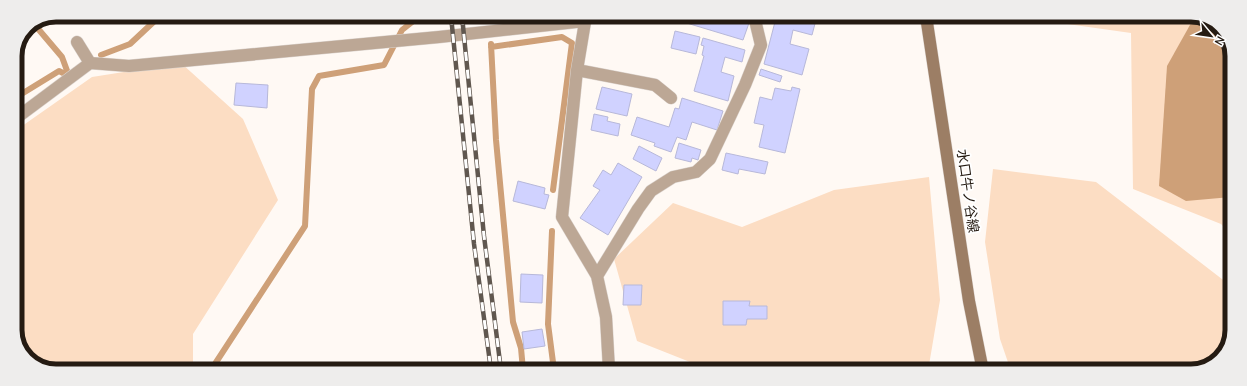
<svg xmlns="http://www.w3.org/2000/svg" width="1247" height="386" viewBox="0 0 1247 386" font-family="Mulish,'Noto Sans JP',sans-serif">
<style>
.green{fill:#fcddc3}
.water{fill:#cea078}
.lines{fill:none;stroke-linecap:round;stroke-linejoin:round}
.stream{stroke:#cea078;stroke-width:6}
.building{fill:#d0d2ff;stroke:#b7b8d9}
.minor-casing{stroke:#dcd5d0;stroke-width:13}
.secondary-casing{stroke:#dcd5d0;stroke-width:13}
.minor{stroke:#bca795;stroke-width:12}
.secondary{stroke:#9c7e65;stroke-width:12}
.rail-casing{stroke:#60574f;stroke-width:4.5}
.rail{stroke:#fff;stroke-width:3;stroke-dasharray:9;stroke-linecap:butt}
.labels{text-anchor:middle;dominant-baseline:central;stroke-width:3.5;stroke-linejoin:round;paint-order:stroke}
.street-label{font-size:14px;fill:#251b12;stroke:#fff}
.rim{fill:none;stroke:#251b12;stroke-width:5}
</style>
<rect width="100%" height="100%" fill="#fff9f4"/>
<path class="green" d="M 1010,16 L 1202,16 L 1222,29 L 1232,53 L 1231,234 L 1221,224 L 1133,189 L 1131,33 Z
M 181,63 L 243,119 L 278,200 L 193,334 L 193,370 L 45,370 L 24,355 L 15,333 L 15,131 L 92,77 Z
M 993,169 L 1096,182 L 1231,286 L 1231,341 L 1216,362 L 1191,371 L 1011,371 L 1000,339 L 985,242 Z
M 929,177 L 940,300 L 928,371 L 701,370 L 690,362 L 637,341 L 614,259 L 673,203 L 742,227 L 834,190 Z"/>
<path class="water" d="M 1195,16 L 1202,16 L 1222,29 L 1232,53 L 1231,197 L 1186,201 L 1159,186 L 1167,66 Z"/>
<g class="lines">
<path class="stream" d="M 486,16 L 486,18
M 491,44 L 496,140 L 513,322 L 521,348 L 523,370
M 491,47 L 562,37 L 572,43 L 553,190
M 101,55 L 130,44 L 161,15
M 15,98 L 59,71 L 69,76 L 62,57 L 34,24
M 552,231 L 548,324 L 554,370
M 211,370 L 305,226 L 312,89 L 319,76 L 384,65 L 402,30 L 421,15"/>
</g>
<path class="building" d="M 681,16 L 733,16 L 732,18 L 749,23 L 743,40 L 680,21 Z
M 785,16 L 817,16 L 812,35 L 793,30 L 790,44 L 809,49 L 802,75 L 764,64 L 776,18 L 784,20 Z
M 675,31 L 700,37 L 696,54 L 671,48 Z
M 703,38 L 745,50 L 742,62 L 725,57 L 721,72 L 734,76 L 728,101 L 694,91 L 704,56 L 702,55 L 704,46 L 701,45 Z
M 761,69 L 782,76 L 780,82 L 759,75 Z
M 236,83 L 268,85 L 267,108 L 234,105 Z
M 602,87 L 632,94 L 627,116 L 596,109 Z
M 792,87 L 800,89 L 785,153 L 759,147 L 764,125 L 754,123 L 760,97 L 772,100 L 775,88 L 791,91 Z
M 682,98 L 723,111 L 717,130 L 692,122 L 686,140 L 677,137 L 671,152 L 654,146 L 655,143 L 631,135 L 637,117 L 669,127 L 675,108 L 679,109 Z
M 594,114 L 608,117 L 607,121 L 620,124 L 618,136 L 591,130 Z
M 679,143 L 701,150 L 698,160 L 692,158 L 691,162 L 675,158 Z
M 639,146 L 662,158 L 656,171 L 633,159 Z
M 726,153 L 768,162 L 765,174 L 739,169 L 738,174 L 722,170 Z
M 618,163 L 642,177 L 608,235 L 580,218 L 600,190 L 593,186 L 603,170 L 611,175 Z
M 518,181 L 545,188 L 544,194 L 549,195 L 545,209 L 513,201 Z
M 521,274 L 543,275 L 542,303 L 520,302 Z
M 624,285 L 642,285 L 641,305 L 623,305 Z
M 723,301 L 750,301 L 749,306 L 767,306 L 767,319 L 747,319 L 746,325 L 723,325 Z
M 542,329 L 545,346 L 524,349 L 522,332 Z"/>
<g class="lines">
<defs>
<path id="minor" d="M 586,16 L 577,70 L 562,217 L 597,276 L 606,317 L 609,370
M 77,42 L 90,63
M 577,70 L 655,85 L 671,98
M 15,119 L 90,63 L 129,66 L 439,37 L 585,21
M 597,276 L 638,209 L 651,191 L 673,177 L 696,172 L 710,159 L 745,85 L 761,45 L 755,20 L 752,16"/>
<path id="secondary" d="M 926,16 L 969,301 L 983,371"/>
</defs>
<use href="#minor" class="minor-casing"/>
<use href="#secondary" class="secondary-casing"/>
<use href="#minor" class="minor"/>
<use href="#secondary" class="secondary"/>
<defs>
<path id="rail" d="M 451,16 L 474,244 L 491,370
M 462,16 L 484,236 L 501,370"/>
</defs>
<use href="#rail" class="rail-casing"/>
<use href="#rail" class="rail"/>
</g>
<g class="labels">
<g class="street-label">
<text transform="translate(968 191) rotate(82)">水口牛ノ谷線</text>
</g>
</g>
<path d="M0 0H1247V386H0ZM56 22H1191A34 34 0 0 1 1225 56V330A34 34 0 0 1 1191 364H56A34 34 0 0 1 22 330V56A34 34 0 0 1 56 22Z" fill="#eeedec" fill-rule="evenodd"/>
<path class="rim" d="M56 22H1191A34 34 0 0 1 1225 56V330A34 34 0 0 1 1191 364H56A34 34 0 0 1 22 330V56A34 34 0 0 1 56 22Z"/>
<g transform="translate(1211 36) rotate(119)" stroke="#ffffff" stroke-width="3" paint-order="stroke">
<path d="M0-3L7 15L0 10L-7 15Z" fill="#251b12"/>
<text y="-6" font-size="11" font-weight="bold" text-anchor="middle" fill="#251b12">N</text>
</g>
</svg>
